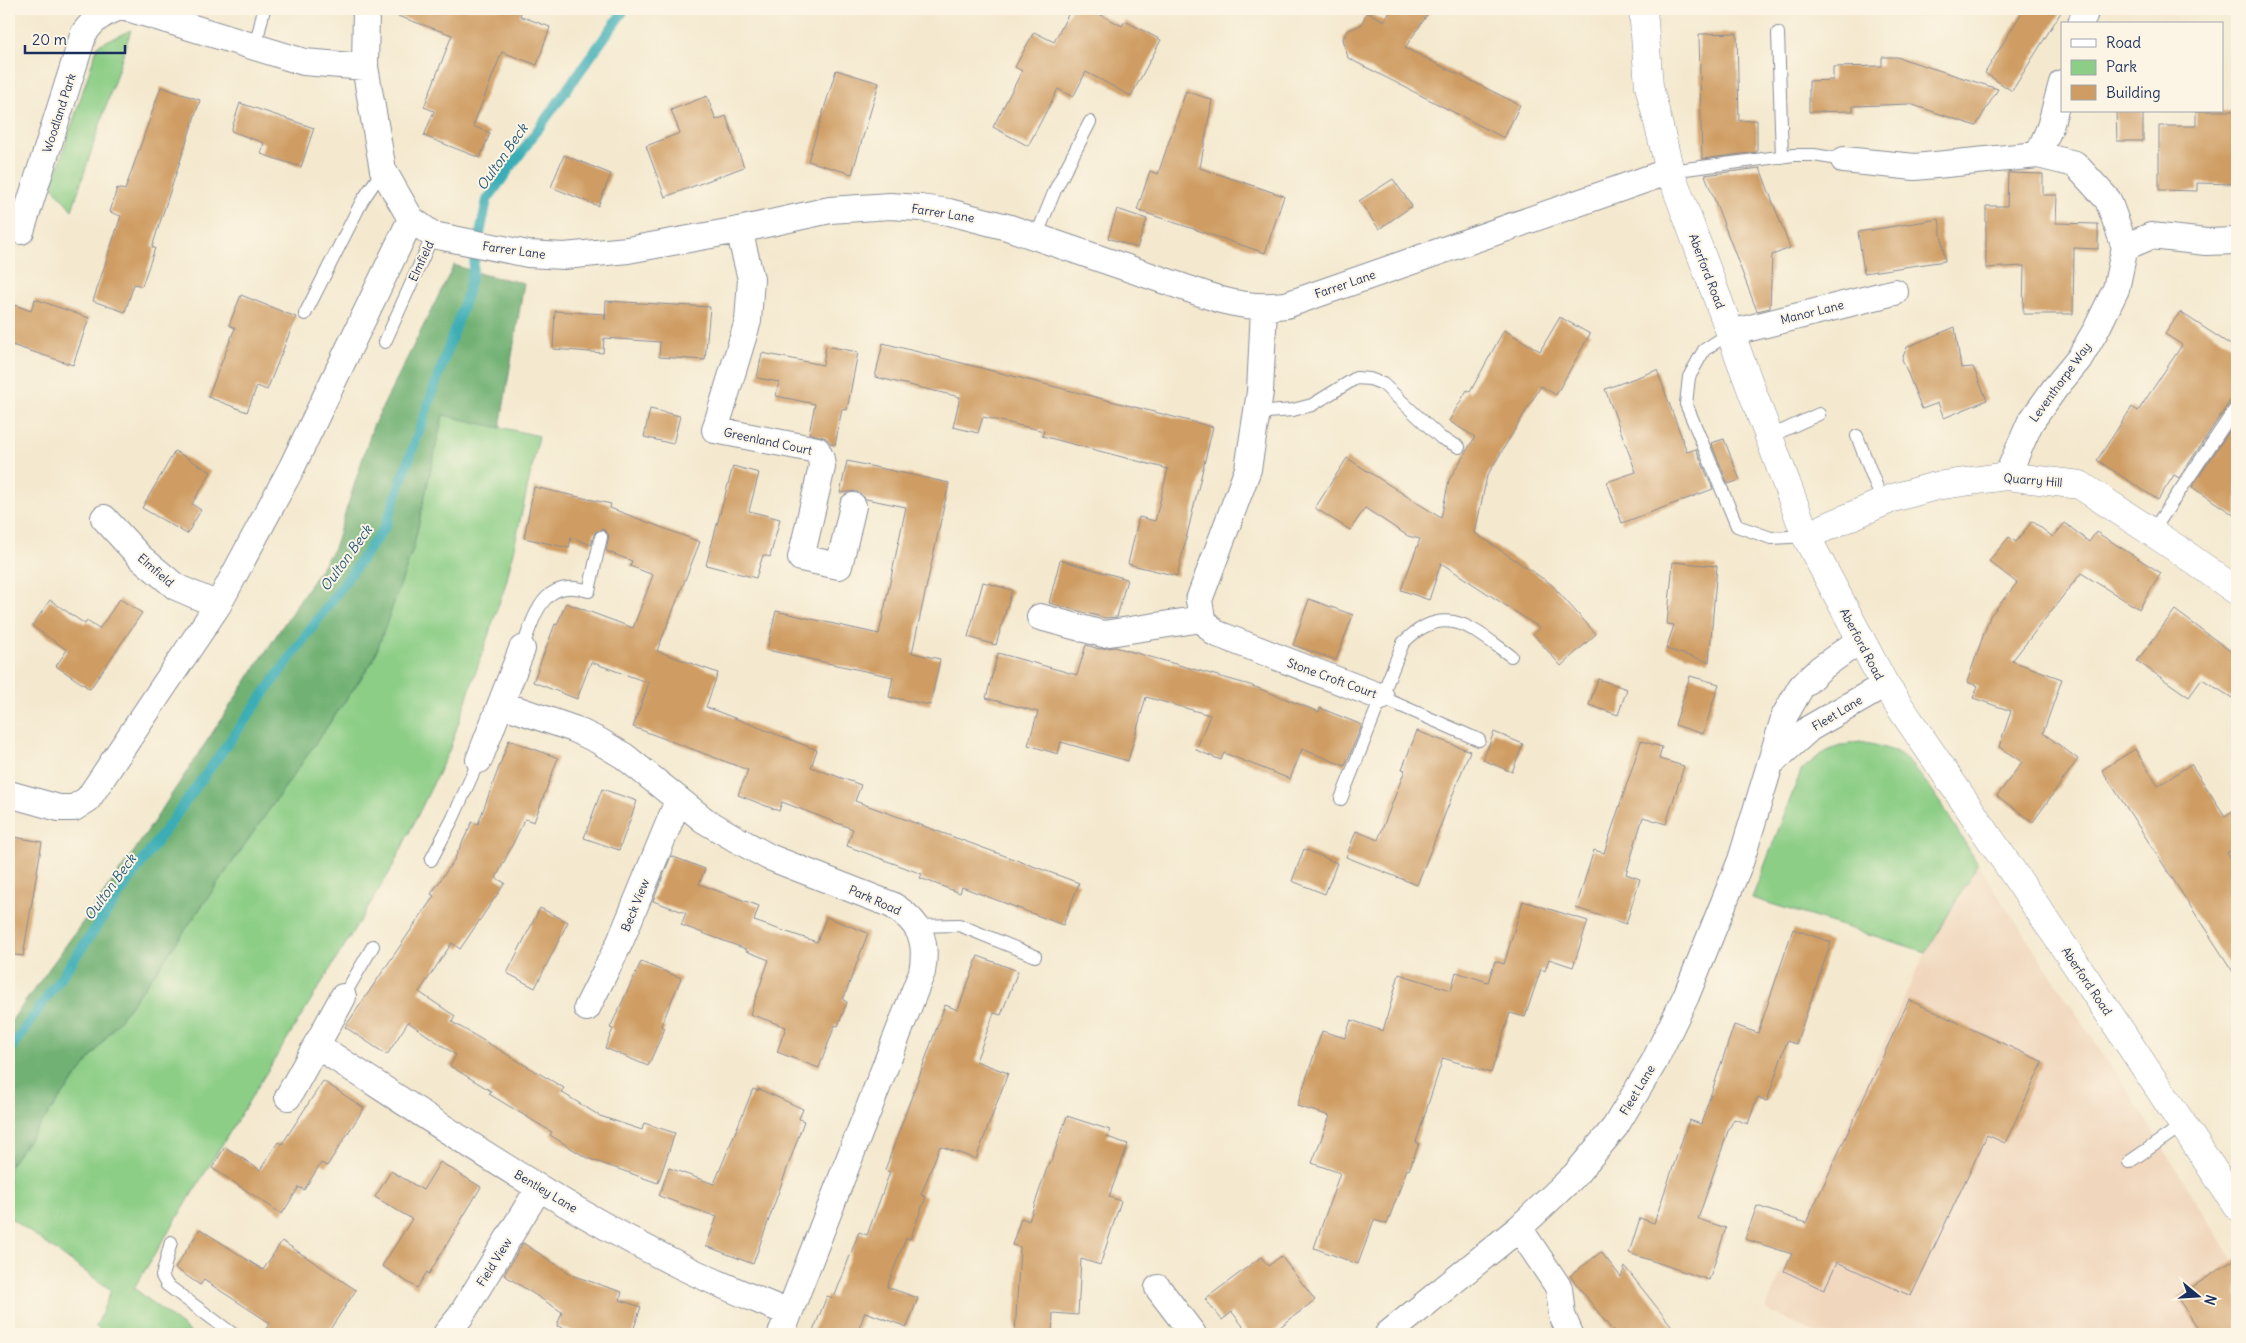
<svg xmlns="http://www.w3.org/2000/svg" width="2246" height="1343" viewBox="0 0 2246 1343" font-family="Delius,sans-serif">
<style>
.built{fill:#f0d6bc}
.green{fill:#8cce86;stroke:#547e72}
.forest{fill:#71b173;stroke:#467068}
.lines{fill:none;stroke-linecap:round;stroke-linejoin:round}
.stream{stroke:#3badb6;stroke-width:10}
.building{fill:#cf9d63}
.service-casing{stroke:#888c96;stroke-width:14}
.minor-casing{stroke:#888c96;stroke-width:28}
.tertiary-casing{stroke:#888c96;stroke-width:29}
.primary-casing{stroke:#888c96;stroke-width:29}
.service{stroke:#fff;stroke-width:12}
.minor{stroke:#fff;stroke-width:26}
.tertiary{stroke:#fff;stroke-width:28}
.primary{stroke:#fff;stroke-width:28}
.labels{text-anchor:middle;dominant-baseline:central;stroke-width:4;stroke-linejoin:round;paint-order:stroke}
.street-label{font-size:12px;fill:#1b2f5e;stroke:#fcf5e5}
.water-label{font-size:14px;font-style:italic;fill:#265b7d;stroke:#fcf5e5}
</style>
<rect width="100%" height="100%" fill="#fcf5e5"/>
<filter id="ink" filterUnits="userSpaceOnUse"><feTurbulence type="fractalNoise" baseFrequency=".02" numOctaves="2"/><feDisplacementMap in="SourceGraphic" scale="10" xChannelSelector="R" yChannelSelector="G"/><feConvolveMatrix kernelMatrix="1 2 1 2 8 2 1 2 1" color-interpolation-filters="sRGB"/></filter>
<filter id="wash" filterUnits="userSpaceOnUse"><feTurbulence type="fractalNoise" baseFrequency=".0096" numOctaves="4" result="noise"/><feDisplacementMap in="SourceGraphic" scale="20" xChannelSelector="R" yChannelSelector="G"/><feGaussianBlur stdDeviation="1.12" result="paint"/><feColorMatrix in="noise" values="0 0 0 0 0 0 0 0 0 0 0 0 0 0 0 0 0 1.4 0 .05"/><feComposite in="paint" operator="in"/></filter>
<g filter="url(#wash)">
<rect width="100%" height="100%" fill="#f4e9cf"/>
<path class="built" d="M 1978,864 L 2130,1095 L 2237,1267 L 2237,1334 L 1817,1334 L 1765,1309 L 1908,989 L 1926,952 Z"/>
<path class="green" d="M 131,30 L 72,210 L 52,186 L 98,45 Z
M 443,414 L 539,436 L 506,583 L 449,751 L 391,870 L 134,1288 L 192,1334 L 106,1334 L 96,1327 L 111,1290 L 9,1217 L 9,1166 L 160,966 L 373,661 L 413,549 Z
M 1860,742 C 1875,745 1887,747 1900,755 C 1924,770 1961,838 1978,864 L 1926,952 L 1752,898 L 1801,771 C 1821,752 1833,746 1860,742 Z"/>
<path class="forest" d="M 454,265 L 485,275 L 524,283 L 500,428 L 443,415 L 413,549 L 373,661 L 160,966 L 9,1166 L 9,1024 L 135,850 L 334,548 L 373,426 Z"/>
<g class="lines">
<path class="stream" d="M 9,1051 L 155,844 L 385,527 L 468,292 L 487,200 L 625,9"/>
</g>
<g id="blocks">
<path class="building" d="M 389,9 L 522,9 L 520,16 L 550,27 L 537,65 L 502,52 L 473,126 L 490,133 L 480,158 L 424,136 L 434,111 L 424,107 L 452,35 L 389,13 Z
M 1071,9 L 1090,9 L 1122,26 L 1125,21 L 1161,40 L 1131,96 L 1086,72 L 1073,97 L 1058,89 L 1028,146 L 993,127 L 1022,71 L 1015,67 L 1034,32 L 1054,42 Z
M 1392,9 L 1431,9 L 1405,48 L 1520,105 L 1504,138 L 1348,58 L 1343,39 L 1347,31 L 1361,25 L 1367,12 L 1384,21 Z
M 2024,9 L 2063,9 L 2012,91 L 1985,73 Z
M 1737,33 L 1739,121 L 1757,120 L 1757,152 L 1702,159 L 1699,34 Z
M 1882,57 L 1897,57 L 1998,89 L 1976,126 L 1910,104 L 1853,106 L 1853,111 L 1809,112 L 1809,81 L 1833,80 L 1833,67 L 1882,66 Z
M 836,70 L 879,83 L 852,174 L 808,161 Z
M 161,87 L 200,100 L 152,247 L 155,248 L 142,286 L 134,284 L 125,312 L 93,301 L 121,216 L 110,212 L 117,188 L 125,190 Z
M 1186,91 L 1212,100 L 1200,168 L 1284,196 L 1265,253 L 1137,210 L 1150,171 L 1158,174 Z
M 707,96 L 716,120 L 726,116 L 744,167 L 665,197 L 646,146 L 680,133 L 671,110 Z
M 240,103 L 314,128 L 301,167 L 261,154 L 264,143 L 231,131 Z
M 2116,111 L 2143,111 L 2143,141 L 2117,141 Z
M 2196,111 L 2237,111 L 2237,179 L 2234,179 L 2234,184 L 2197,183 L 2197,191 L 2159,190 L 2159,126 L 2196,126 Z
M 564,155 L 611,174 L 598,206 L 551,187 Z
M 1760,168 L 1790,248 L 1772,255 L 1770,308 L 1757,311 L 1705,175 Z
M 2008,173 L 2043,174 L 2043,195 L 2057,195 L 2056,223 L 2098,224 L 2098,249 L 2074,248 L 2073,314 L 2023,314 L 2024,266 L 1986,268 L 1986,206 L 2007,206 Z
M 1393,179 L 1412,206 L 1379,229 L 1359,201 Z
M 1117,209 L 1147,219 L 1137,248 L 1108,238 Z
M 1939,219 L 1945,261 L 1864,273 L 1858,232 Z
M 241,295 L 296,317 L 267,390 L 257,386 L 247,412 L 208,397 L 235,328 L 229,325 Z
M 35,299 L 89,318 L 73,365 L 9,344 L 9,303 L 31,311 Z
M 606,301 L 710,307 L 705,360 L 659,357 L 660,342 L 604,338 L 603,353 L 553,349 L 555,311 L 605,314 L 605,320 Z
M 2180,312 L 2237,349 L 2237,398 L 2230,401 L 2179,478 L 2174,475 L 2158,500 L 2097,460 L 2132,407 L 2138,411 L 2182,345 L 2165,334 Z
M 1560,317 L 1590,334 L 1556,395 L 1541,386 L 1487,476 L 1475,533 L 1551,584 L 1596,634 L 1561,666 L 1533,634 L 1540,628 L 1441,563 L 1429,600 L 1401,590 L 1420,539 L 1408,536 L 1365,508 L 1350,530 L 1315,508 L 1347,458 L 1441,518 L 1449,480 L 1475,437 L 1449,421 L 1467,390 L 1470,392 L 1504,330 L 1540,351 Z
M 1955,327 L 1961,368 L 1973,367 L 1987,400 L 1944,418 L 1938,403 L 1922,409 L 1902,359 L 1907,347 Z
M 883,343 L 1213,427 L 1177,576 L 1128,564 L 1139,517 L 1155,521 L 1168,469 L 1042,436 L 1044,431 L 983,417 L 978,433 L 953,427 L 960,397 L 875,377 Z
M 826,346 L 858,352 L 847,410 L 842,409 L 835,445 L 831,444 L 826,438 L 809,433 L 815,404 L 776,396 L 779,382 L 757,378 L 762,353 L 823,365 Z
M 1657,370 L 1687,452 L 1696,449 L 1713,489 L 1622,523 L 1607,482 L 1636,472 L 1605,389 Z
M 650,409 L 680,416 L 673,444 L 644,437 Z
M 2237,420 L 2237,517 L 2192,487 Z
M 1724,439 L 1740,480 L 1728,484 L 1711,443 Z
M 175,451 L 211,472 L 192,504 L 201,510 L 187,534 L 142,508 Z
M 847,461 L 949,483 L 912,653 L 940,659 L 930,705 L 889,697 L 893,677 L 767,650 L 776,611 L 879,634 L 906,507 L 866,499 L 856,491 L 840,493 Z
M 733,466 L 759,473 L 749,511 L 780,519 L 770,557 L 763,555 L 756,578 L 706,565 Z
M 534,487 L 611,504 L 610,508 L 700,542 L 657,651 L 718,673 L 706,707 L 817,750 L 811,767 L 861,785 L 855,801 L 1079,883 L 1063,925 L 962,887 L 960,893 L 920,878 L 922,874 L 847,846 L 853,829 L 782,802 L 779,811 L 738,795 L 748,770 L 633,727 L 649,683 L 591,662 L 577,699 L 533,682 L 555,624 L 557,625 L 566,603 L 633,628 L 653,575 L 630,566 L 632,561 L 606,551 L 609,535 L 603,529 L 595,532 L 591,545 L 571,537 L 569,548 L 524,538 Z
M 2032,521 L 2053,537 L 2065,523 L 2089,542 L 2096,532 L 2161,573 L 2139,609 L 2081,573 L 2012,661 L 2062,679 L 2043,733 L 2078,759 L 2033,822 L 1997,796 L 2022,762 L 1999,747 L 2011,711 L 1973,698 L 1978,686 L 1967,682 L 1990,616 L 2017,583 L 1989,561 L 2009,537 L 2016,542 Z
M 1060,560 L 1127,579 L 1117,617 L 1105,618 L 1049,603 Z
M 1673,562 L 1717,566 L 1709,662 L 1666,649 L 1674,625 L 1667,624 Z
M 983,582 L 1012,590 L 996,645 L 968,637 Z
M 120,599 L 142,613 L 90,689 L 56,666 L 67,650 L 32,626 L 50,600 L 85,624 L 87,621 L 99,629 Z
M 1309,599 L 1353,615 L 1336,660 L 1293,645 Z
M 2175,610 L 2237,656 L 2237,701 L 2202,679 L 2189,697 L 2137,661 Z
M 1086,645 L 1099,649 L 1115,647 L 1250,685 L 1319,712 L 1320,708 L 1362,725 L 1345,766 L 1302,749 L 1290,779 L 1224,753 L 1221,760 L 1196,750 L 1210,715 L 1146,697 L 1128,761 L 1061,742 L 1058,754 L 1028,745 L 1038,712 L 986,698 L 998,653 L 1077,675 Z
M 1690,676 L 1719,684 L 1703,734 L 1675,725 Z
M 1598,679 L 1627,689 L 1618,715 L 1589,705 Z
M 1417,731 L 1470,751 L 1417,885 L 1346,857 L 1356,831 L 1378,840 L 1405,770 L 1402,769 Z
M 1494,732 L 1523,744 L 1512,772 L 1483,760 Z
M 509,740 L 558,758 L 534,822 L 525,819 L 496,878 L 505,883 L 460,949 L 452,943 L 419,992 L 455,1016 L 452,1022 L 564,1088 L 561,1092 L 600,1116 L 642,1130 L 644,1123 L 675,1133 L 658,1183 L 587,1158 L 550,1135 L 552,1132 L 489,1094 L 491,1091 L 450,1066 L 456,1055 L 408,1022 L 387,1055 L 345,1027 L 434,896 L 431,894 L 454,860 L 472,822 L 478,824 Z
M 1641,741 L 1662,747 L 1659,759 L 1684,766 L 1666,824 L 1643,817 L 1626,874 L 1640,879 L 1626,924 L 1576,908 L 1594,850 L 1604,853 Z
M 2135,749 L 2158,786 L 2191,764 L 2225,816 L 2237,808 L 2237,846 L 2227,853 L 2237,868 L 2237,978 L 2102,770 Z
M 602,789 L 637,801 L 619,850 L 584,838 Z
M 9,836 L 42,842 L 23,956 L 9,954 Z
M 1304,849 L 1337,863 L 1325,894 L 1292,881 Z
M 671,856 L 705,869 L 699,884 L 759,906 L 754,921 L 817,942 L 826,917 L 868,933 L 843,1000 L 847,1002 L 838,1026 L 835,1025 L 819,1068 L 777,1052 L 786,1027 L 750,1014 L 769,960 L 746,951 L 746,949 L 681,925 L 686,913 L 653,901 Z
M 1523,901 L 1588,921 L 1573,967 L 1549,959 L 1545,971 L 1541,969 L 1525,1017 L 1510,1013 L 1491,1073 L 1443,1058 L 1416,1142 L 1419,1143 L 1409,1170 L 1407,1169 L 1387,1224 L 1374,1220 L 1358,1264 L 1314,1248 L 1340,1173 L 1312,1163 L 1330,1116 L 1297,1106 L 1322,1031 L 1345,1038 L 1351,1020 L 1383,1031 L 1399,974 L 1451,990 L 1456,972 L 1488,982 L 1495,961 L 1504,964 Z
M 540,908 L 568,922 L 535,988 L 507,973 Z
M 1793,929 L 1831,942 L 1796,1044 L 1787,1041 L 1767,1101 L 1757,1098 L 1748,1124 L 1734,1119 L 1728,1131 L 1698,1219 L 1726,1228 L 1709,1280 L 1629,1253 L 1640,1218 L 1654,1223 L 1689,1120 L 1701,1124 L 1734,1025 L 1758,1033 Z
M 978,956 L 1018,971 L 1001,1015 L 994,1013 L 976,1061 L 1008,1073 L 976,1159 L 940,1146 L 921,1195 L 926,1197 L 910,1239 L 906,1238 L 887,1287 L 918,1298 L 907,1327 L 865,1312 L 857,1334 L 812,1334 L 827,1296 L 834,1298 L 859,1232 L 867,1235 L 890,1172 L 885,1170 L 945,1005 L 958,1010 Z
M 641,962 L 681,978 L 661,1026 L 665,1028 L 648,1066 L 605,1048 L 613,1029 L 610,1028 Z
M 1909,1000 L 2043,1062 L 2005,1143 L 1987,1135 L 1911,1296 L 1837,1262 L 1824,1290 L 1784,1271 L 1792,1254 L 1745,1239 L 1757,1206 L 1806,1223 Z
M 323,1081 L 364,1108 L 327,1166 L 321,1163 L 304,1190 L 299,1187 L 282,1214 L 212,1168 L 225,1147 L 260,1170 L 278,1142 L 282,1144 Z
M 753,1089 L 758,1091 L 759,1089 L 803,1109 L 799,1119 L 804,1121 L 753,1264 L 706,1246 L 717,1217 L 659,1196 L 669,1168 L 714,1184 Z
M 1067,1116 L 1110,1130 L 1107,1137 L 1128,1144 L 1109,1197 L 1121,1201 L 1100,1265 L 1081,1259 L 1078,1315 L 1053,1313 L 1052,1334 L 1015,1334 L 1020,1247 L 1012,1245 L 1021,1218 L 1029,1221 L 1049,1162 L 1051,1162 Z
M 440,1162 L 481,1187 L 429,1274 L 427,1272 L 417,1288 L 382,1266 L 412,1219 L 375,1197 L 391,1171 L 423,1190 Z
M 200,1229 L 263,1270 L 282,1241 L 356,1290 L 327,1334 L 262,1334 L 270,1323 L 204,1280 L 200,1285 L 175,1268 Z
M 523,1243 L 574,1276 L 622,1292 L 620,1300 L 641,1307 L 632,1334 L 583,1334 L 557,1326 L 562,1312 L 504,1275 Z
M 1601,1252 L 1621,1277 L 1625,1267 L 1678,1334 L 1615,1334 L 1570,1276 Z
M 1281,1256 L 1315,1300 L 1271,1334 L 1249,1334 L 1232,1312 L 1222,1320 L 1205,1299 L 1261,1257 L 1268,1266 Z
M 2237,1258 L 2237,1334 L 2202,1334 L 2177,1297 Z"/>
</g>
</g>
<g filter="url(#ink)">
<use href="#blocks" fill-opacity="0" stroke="#888c96" stroke-width="1"/>
<g class="lines">
<defs>
<path id="service" d="M 1778,33 L 1782,157
M 255,48 L 264,9
M 1670,171 L 1794,155 L 1814,155 L 1844,160
M 1036,237 L 1055,190 L 1090,122
M 305,314 L 362,201 L 383,170
M 1730,333 L 1704,350 L 1689,377 L 1686,404 L 1737,526 L 1771,538 L 1806,536
M 385,342 L 433,235
M 1256,413 L 1293,410 L 1312,405 L 1356,378 L 1370,379 L 1383,384 L 1441,438 L 1459,447
M 1857,436 L 1883,503
M 1769,437 L 1819,414
M 2152,532 L 2237,406
M 522,649 C 535,615 543,576 589,591 L 601,537
M 1381,697 L 1479,740
M 1341,799 L 1403,643 C 1445,600 1473,629 1511,656
M 431,860 L 453,818 L 479,760
M 916,926 L 959,925 L 1035,956
M 343,997 L 373,946
M 2129,1162 L 2183,1125
M 171,1242 L 162,1276 L 167,1285 L 233,1334"/>
<path id="minor" d="M 131,9 L 304,62 L 365,67
M 366,9 L 365,67 L 383,170 L 411,219 L 433,235 L 528,254 L 564,256 L 628,250 L 739,230 L 830,210 L 890,206 L 920,208 L 949,212 L 1007,227 L 1221,300 C 1243,306 1262,308 1286,305 L 1670,171
M 2081,24 L 2086,9
M 2038,155 L 2050,127 L 2062,83
M 1844,160 L 1915,167 L 2038,155 L 2075,164 L 2108,200 L 2125,247 L 2116,289 L 2097,328 L 2079,359 L 2055,388 L 2030,423 L 2007,476
M 739,230 L 751,279 L 748,321 L 715,430 L 817,450 L 821,459 L 822,467 L 801,558 L 839,566 L 853,506
M 21,231 L 84,33 C 93,21 101,14 115,9
M 2125,247 L 2151,236 L 2206,242 L 2237,241
M 1264,308 L 1260,392 L 1248,469 L 1199,600 L 1202,619 L 1215,633 L 1381,697
M 1730,333 L 1895,292
M 104,518 L 140,557 L 176,587 L 218,605
M 1040,617 L 1103,634 L 1202,619
M 501,704 L 574,729 L 599,741 L 624,756 L 704,820 L 736,839 L 769,857 L 892,905 C 920,922 928,940 922,972 L 781,1334
M 479,760 L 522,649
M 1770,764 L 1810,728 L 1885,685
M 9,794 L 59,808 L 74,808 L 88,799 L 218,605 L 292,467 L 411,219
M 587,1008 L 620,942 L 678,801
M 316,1045 C 434,1121 550,1201 675,1263 C 712,1282 751,1297 789,1313
M 288,1097 L 343,997
M 1519,1228 L 1559,1288 L 1562,1315 L 1570,1334
M 1158,1288 L 1193,1334
M 446,1334 L 460,1317 L 539,1188
M 1388,1334 L 1519,1228 L 1575,1175 L 1615,1127 L 1654,1062 L 1686,996 L 1741,860 L 1785,715 L 1801,687 L 1821,668 L 1860,640"/>
<path id="tertiary" d="M 1806,536 L 1893,498 L 1936,486 L 2007,476 L 2080,485 L 2179,550 L 2237,591"/>
<path id="primary" d="M 1643,9 L 1649,86 L 1670,171 L 1806,536 L 1885,685 L 2092,988 L 2237,1206"/>
</defs>
<use href="#service" class="service-casing"/>
<use href="#minor" class="minor-casing"/>
<use href="#tertiary" class="tertiary-casing"/>
<use href="#primary" class="primary-casing"/>
<use href="#service" class="service"/>
<use href="#minor" class="minor"/>
<use href="#tertiary" class="tertiary"/>
<use href="#primary" class="primary"/>
</g>
</g>
<g class="labels">
<g class="street-label">
<text transform="translate(59 113) rotate(-72)">Woodland Park</text>
<text transform="translate(943 213) rotate(9)">Farrer Lane</text>
<text transform="translate(514 250) rotate(8)">Farrer Lane</text>
<text transform="translate(421 261) rotate(-65)">Elmfield</text>
<text transform="translate(1707 271) rotate(69)">Aberford Road</text>
<text transform="translate(1345 284) rotate(-19)">Farrer Lane</text>
<text transform="translate(1812 312) rotate(-14)">Manor Lane</text>
<text transform="translate(2060 382) rotate(-54)">Leventhorpe Way</text>
<text transform="translate(768 441) rotate(12)">Greenland Court</text>
<text transform="translate(2033 480) rotate(5)">Quarry Hill</text>
<text transform="translate(156 570) rotate(41)">Elmfield</text>
<text transform="translate(1862 644) rotate(62)">Aberford Road</text>
<text transform="translate(1332 678) rotate(20)">Stone Croft Court</text>
<text transform="translate(1837 713) rotate(-31)">Fleet Lane</text>
<text transform="translate(875 900) rotate(24)">Park Road</text>
<text transform="translate(635 905) rotate(-68)">Beck View</text>
<text transform="translate(2087 981) rotate(56)">Aberford Road</text>
<text transform="translate(1637 1090) rotate(-59)">Fleet Lane</text>
<text transform="translate(546 1191) rotate(31)">Bentley Lane</text>
<text transform="translate(494 1262) rotate(-58)">Field View</text>
</g>
<g class="water-label">
<text transform="translate(502 157) rotate(-55)">Oulton Beck</text>
<text transform="translate(346 558) rotate(-54)">Oulton Beck</text>
<text transform="translate(110 887) rotate(-54)">Oulton Beck</text>
</g>
</g>
<rect width="2246" height="1343" fill="none" stroke="#fcf5e5" stroke-width="30"/>
<rect x="2061" y="22" width="162" height="90" fill="#fcf5e5" stroke="#a2a6af"/>
<rect x="2071" y="39" width="25" height="8" fill="#ffffff" stroke="#a2a6af"/>
<text x="2106" y="48" font-size="15" fill="#1b2f5e">Road</text>
<rect x="2071" y="60" width="25" height="15" fill="#8cce86" stroke="#a2a6af"/>
<text x="2106" y="72" font-size="15" fill="#1b2f5e">Park</text>
<rect x="2071" y="85" width="25" height="15" fill="#cf9d63" stroke="#a2a6af"/>
<text x="2106" y="98" font-size="15" fill="#1b2f5e">Building</text>
<g transform="translate(2198 1296) rotate(108)" stroke="#fcf5e5" stroke-width="4" paint-order="stroke">
<path d="M0-4L9 19L0 12L-9 19Z" fill="#1b2f5e"/>
<text y="-8" font-size="14" font-weight="bold" text-anchor="middle" fill="#1b2f5e">N</text>
</g>
<path d="M25 45v8h100v-8" fill="none" stroke="#1b2f5e" stroke-width="2.5"/>
<text x="32" y="45" font-size="15" fill="#1b2f5e" stroke="#fcf5e5" stroke-width="4" paint-order="stroke">20 m</text>
</svg>
